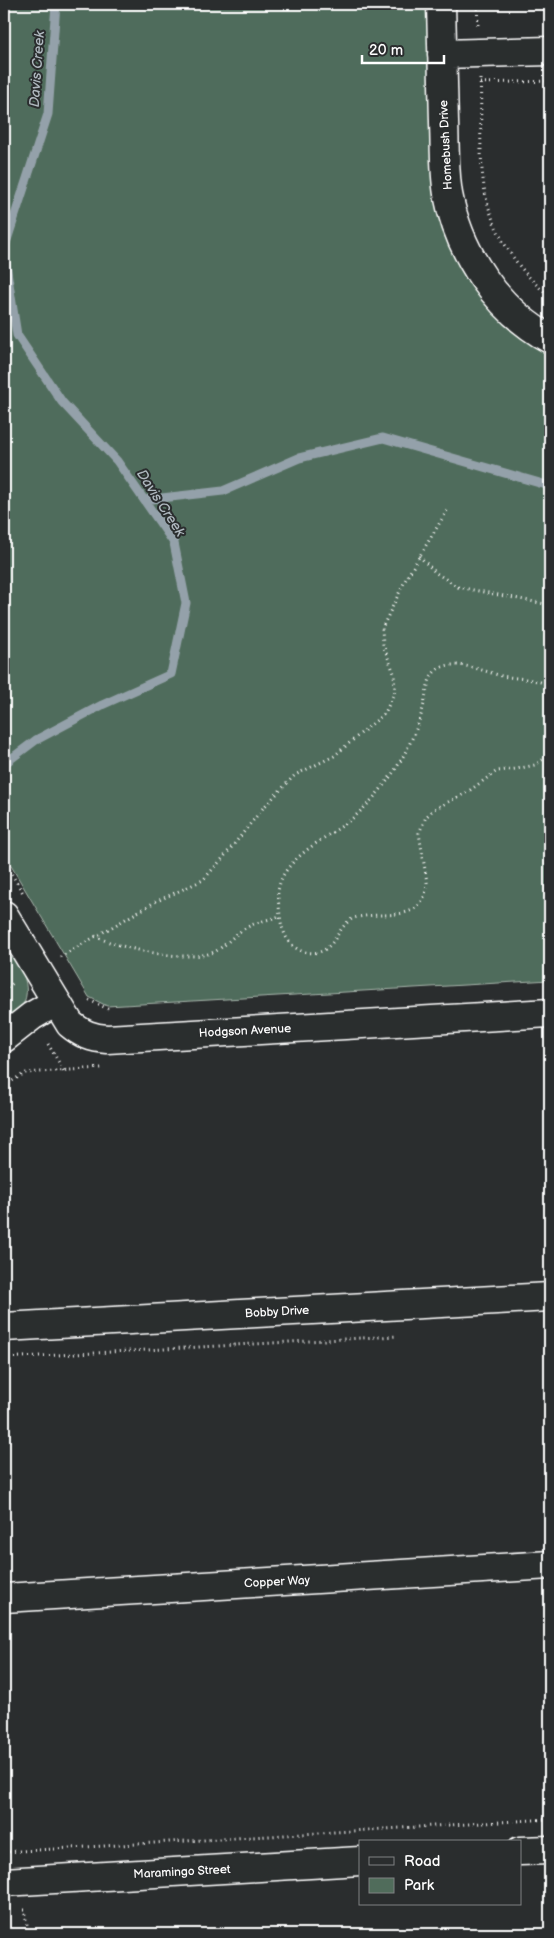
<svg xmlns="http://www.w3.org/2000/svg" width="554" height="1938" viewBox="0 0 554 1938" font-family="'Balsamiq Sans',sans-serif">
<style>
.green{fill:#506c5b;stroke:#a8b6ad}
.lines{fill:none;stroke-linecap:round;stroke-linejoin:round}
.stream{stroke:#94a1aa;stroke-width:9}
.minor-casing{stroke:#fff;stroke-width:31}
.path{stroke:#fff;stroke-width:3;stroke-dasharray:1 4;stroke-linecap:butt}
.minor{stroke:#2a2d2e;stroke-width:28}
.labels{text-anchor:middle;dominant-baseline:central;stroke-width:4;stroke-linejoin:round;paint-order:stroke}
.street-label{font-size:12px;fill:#fff;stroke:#2a2d2e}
.water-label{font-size:14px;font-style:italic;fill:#afb8bf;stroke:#2a2d2e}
</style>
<rect width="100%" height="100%" fill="#2a2d2e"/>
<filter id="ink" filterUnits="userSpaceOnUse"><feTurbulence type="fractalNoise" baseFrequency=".02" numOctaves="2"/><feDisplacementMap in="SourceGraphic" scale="10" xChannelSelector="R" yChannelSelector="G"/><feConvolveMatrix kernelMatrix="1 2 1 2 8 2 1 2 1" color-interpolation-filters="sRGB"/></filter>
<g filter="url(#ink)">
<path class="green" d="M 4,4 L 427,4 C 428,39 429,75 430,110 C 431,132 429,154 432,175 C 444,256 479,315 550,356 L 550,980 L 107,1006 L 89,997 L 4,854 Z
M 4,939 C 16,960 38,987 19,1011 C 15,1016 9,1020 4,1024 Z"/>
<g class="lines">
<path class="stream" d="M 4,249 L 48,114 L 56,4
M 4,252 L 17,335 L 62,402 L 117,461 L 174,543 L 186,603 L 171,674 L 102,705 L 36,740 L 4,764
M 144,500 L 223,491 L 299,458 L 383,438 L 550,486"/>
<defs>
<path id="minor" d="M 441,4 C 442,43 443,82 444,122 C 445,146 444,170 448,194 C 459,253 497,310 550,339
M 442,54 L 550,51
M 4,915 L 70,1024 C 82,1034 92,1038 107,1039 L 550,1013
M 4,1038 L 32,1016 L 56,1002
M 4,1327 L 550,1297
M 4,1598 L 550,1565
M 520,1851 L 550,1850
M 4,1882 L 360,1861"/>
</defs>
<use href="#minor" class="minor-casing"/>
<path class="path" d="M 477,4 L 478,25
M 480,79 C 482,112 479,146 483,179 C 488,226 514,267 550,297
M 480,83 L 550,81
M 419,556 L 436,573 L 458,587 L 550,605
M 550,686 C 536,678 518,679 502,676 C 486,672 456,659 440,668 C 435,670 432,675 430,679 C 426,690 425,701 422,712 C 416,732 406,753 395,770 C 382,789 367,807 349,821 C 328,837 284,858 279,887 C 277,893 278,899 279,906 C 280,914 280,923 284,932 C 287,941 295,950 305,952 C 336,958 334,927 354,918 C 383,910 425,926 427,882 L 419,833 L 426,817 L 434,809 L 466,793 L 497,771 L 516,769 L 535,765 L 550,755
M 4,861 L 23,893
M 95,936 C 120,949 191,964 216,951 C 226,945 234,935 244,929 C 255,922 268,920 280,916
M 60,957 L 155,902 L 203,880 L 223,858 L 263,808 L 295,775 L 334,756 L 385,713 L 395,691 L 394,673 L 383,645 L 382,628 L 407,577 L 448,509
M 4,991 L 13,983
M 89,1000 L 108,1009
M 48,1044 L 64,1071
M 4,1086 L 25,1073 L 102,1068
M 4,1358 L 397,1336
M 4,1839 L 7,1852
M 4,1852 L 550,1819
M 25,1910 L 24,1910 L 29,1934"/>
<use href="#minor" class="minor"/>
</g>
</g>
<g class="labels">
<g class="street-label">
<text transform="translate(446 145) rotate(-93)">Homebush Drive</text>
<text transform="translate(245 1031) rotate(-3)">Hodgson Avenue</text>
<text transform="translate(277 1312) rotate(-3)">Bobby Drive</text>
<text transform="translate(277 1582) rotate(-3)">Copper Way</text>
<text transform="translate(182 1872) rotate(-3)">Maramingo Street</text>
</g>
<g class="water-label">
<text transform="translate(37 69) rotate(-86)">Davis Creek</text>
<text transform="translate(161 503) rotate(57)">Davis Creek</text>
</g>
</g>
<rect width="554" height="1938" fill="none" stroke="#2a2d2e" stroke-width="20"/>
<rect x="10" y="10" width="534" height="1918" fill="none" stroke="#fff" stroke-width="2" filter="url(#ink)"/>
<rect x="359" y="1840" width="162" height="65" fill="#2a2d2e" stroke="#7f8182"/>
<rect x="369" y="1857" width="25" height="8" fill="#2a2d2e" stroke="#7f8182"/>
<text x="404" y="1866" font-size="15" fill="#ffffff">Road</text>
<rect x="369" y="1878" width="25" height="15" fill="#506c5b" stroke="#7f8182"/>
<text x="404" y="1890" font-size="15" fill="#ffffff">Park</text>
<path d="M362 55v8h82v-8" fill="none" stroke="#ffffff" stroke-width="2.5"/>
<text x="369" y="55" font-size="15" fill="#ffffff" stroke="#2a2d2e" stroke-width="4" paint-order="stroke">20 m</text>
</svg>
